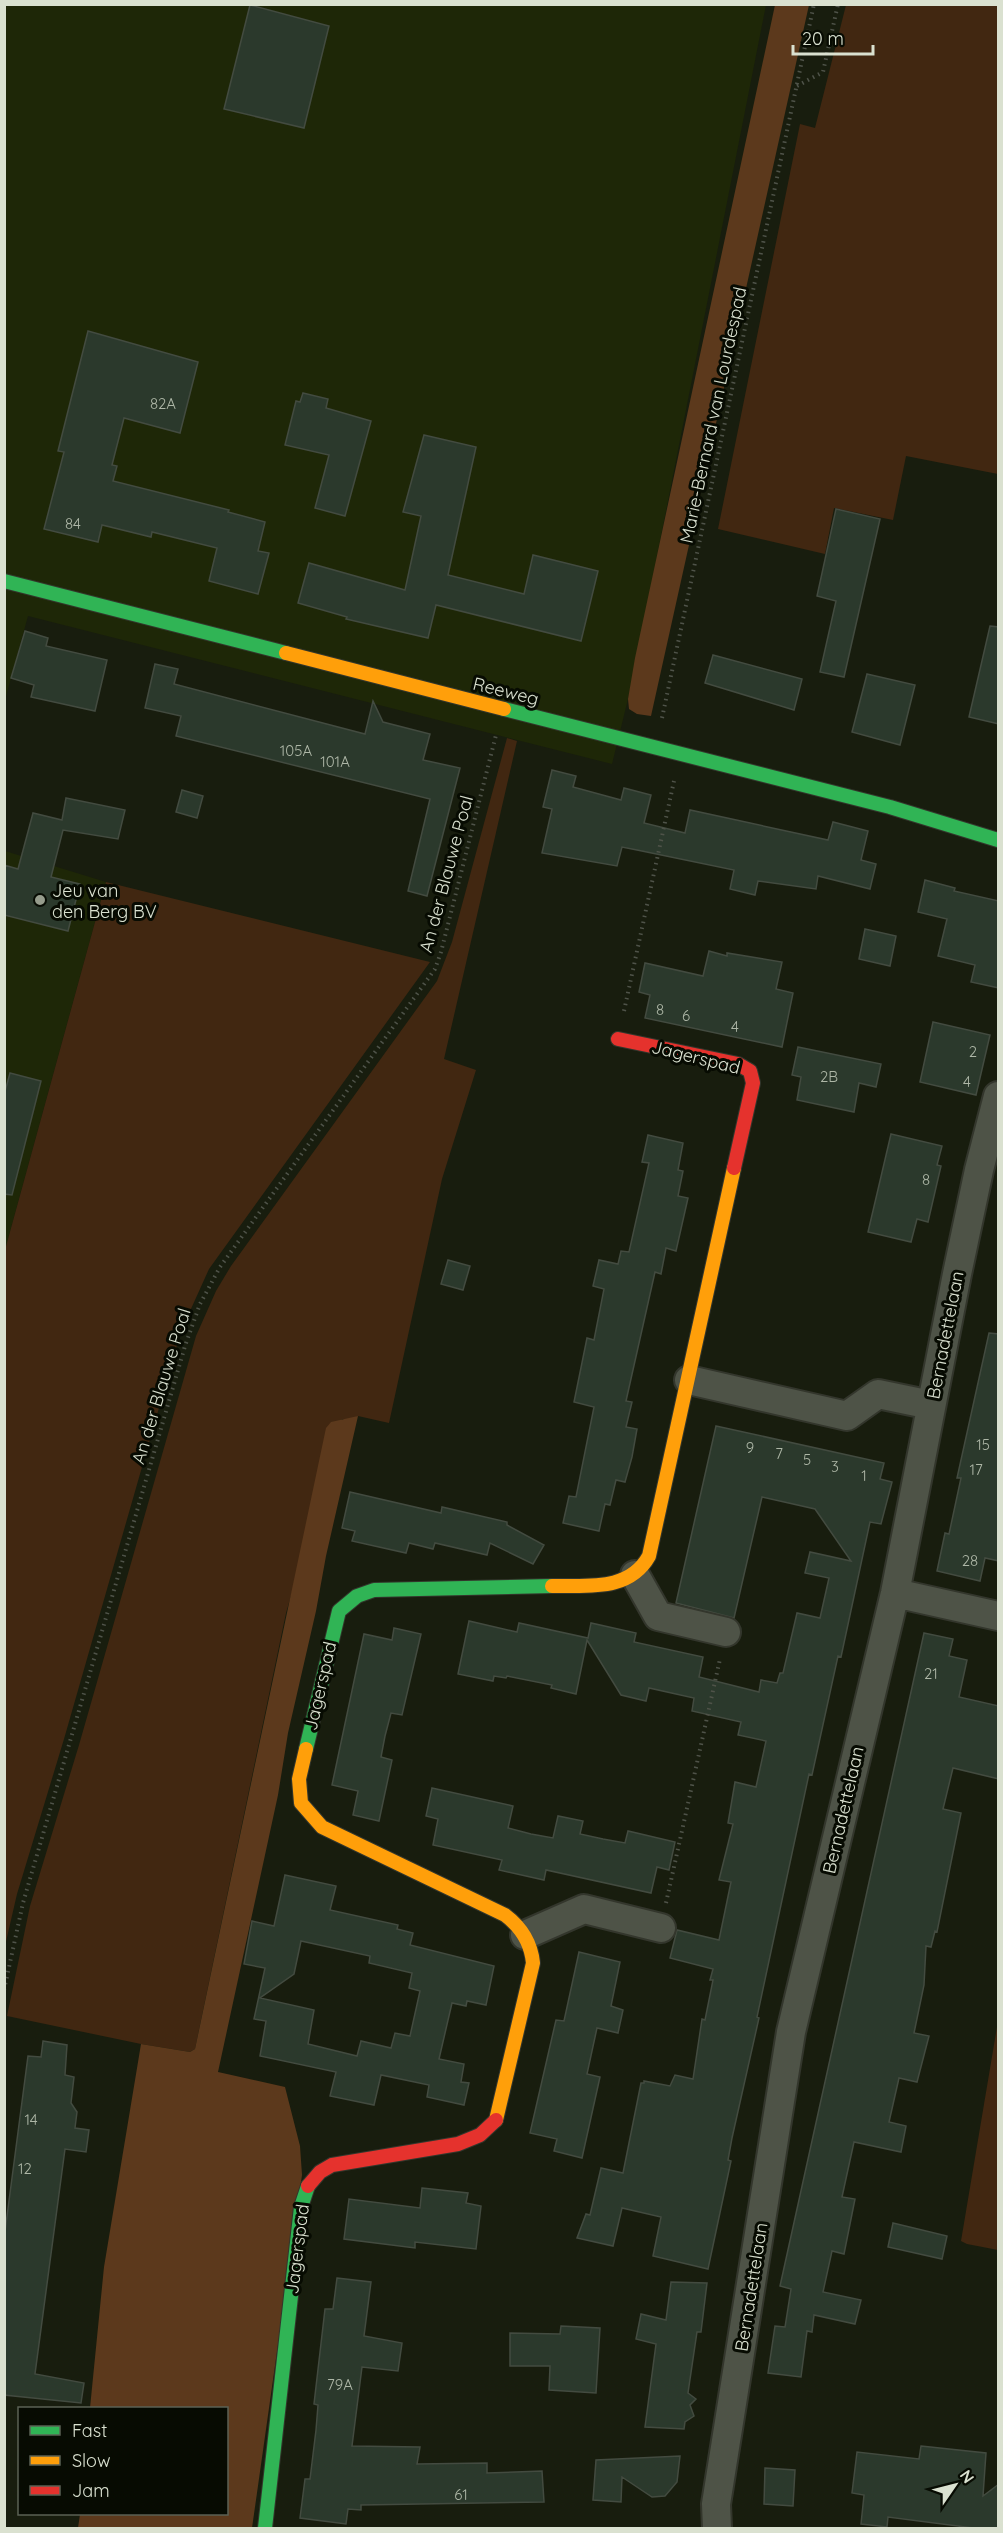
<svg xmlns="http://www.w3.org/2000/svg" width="1003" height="2533" viewBox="0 0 1003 2533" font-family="Quicksand,sans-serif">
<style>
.built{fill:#1e2707}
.green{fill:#412711}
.forest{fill:#5c391c}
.building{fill:#2b392c;stroke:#434b40;stroke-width:1.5;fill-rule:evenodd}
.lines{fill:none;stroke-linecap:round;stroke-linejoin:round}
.street-casing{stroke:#33362c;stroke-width:32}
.fast-casing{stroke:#33362c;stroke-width:16}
.slow-casing{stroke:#33362c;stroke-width:16}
.jam-casing{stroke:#33362c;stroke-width:16}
.path{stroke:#4f5349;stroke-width:4;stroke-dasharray:1.5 4.5;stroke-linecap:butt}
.street{stroke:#4e5347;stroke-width:28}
.fast{stroke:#30b455;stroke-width:14}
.slow{stroke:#ff9f0a;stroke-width:14}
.jam{stroke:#e5322d;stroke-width:14}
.poi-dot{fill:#969c8c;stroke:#070b02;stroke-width:2}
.labels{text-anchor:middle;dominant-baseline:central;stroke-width:6;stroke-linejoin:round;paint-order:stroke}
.number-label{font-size:15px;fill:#aeb7a7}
.street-label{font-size:18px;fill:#dae1d0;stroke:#070b02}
.poi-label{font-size:18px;fill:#dae1d0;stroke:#070b02;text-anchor:start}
</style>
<rect width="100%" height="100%" fill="#181d0e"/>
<path class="built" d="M 5,5 L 766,5 L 665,516 L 628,699 L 612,764 L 28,616 L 5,700 Z
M 5,851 L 106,882 L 5,1250 Z"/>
<path class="green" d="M 846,5 L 998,5 L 998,474 L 906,456 L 893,520 L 834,508 L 825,554 L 718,529 L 800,124 L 815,128 Z
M 507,738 L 517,741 L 444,1059 L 476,1070 L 442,1179 L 389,1423 L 358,1416 L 350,1420 L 342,1419 L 286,1613 L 195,2049 L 190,2052 L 141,2044 L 7,2016 L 30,1906 L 79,1745 L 196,1336 L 216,1291 L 231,1266 L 437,981 L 452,942 Z
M 106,882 L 430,962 L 209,1269 L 181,1331 L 64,1739 L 17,1894 L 5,1946 L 5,1250 Z
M 998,2021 L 998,2250 L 967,2244 L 961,2241 Z"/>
<path class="forest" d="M 775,5 L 809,5 L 651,716 L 637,714 L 629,709 L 628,699 L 635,658 Z
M 358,1416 L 326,1556 L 316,1611 L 288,1733 L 278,1795 L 218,2072 L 285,2087 L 300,2146 L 302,2175 L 252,2528 L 78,2528 L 80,2514 L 226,2514 L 226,2408 L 90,2408 L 104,2267 L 141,2044 L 190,2052 L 195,2049 L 326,1428 L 331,1422 Z"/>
<path class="building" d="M 250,5 L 329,26 L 304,128 L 224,109 Z
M 88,331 L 198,362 L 180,433 L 124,418 L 112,465 L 117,466 L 113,481 L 229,510 L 228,512 L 265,522 L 258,551 L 269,553 L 258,594 L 209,581 L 217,548 L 152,532 L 151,537 L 102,525 L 98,542 L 44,529 L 64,452 L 58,451 Z
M 303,393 L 328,399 L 326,408 L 371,421 L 345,516 L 315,508 L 329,455 L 285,445 L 296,401 L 300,402 Z
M 424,435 L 476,447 L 448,575 L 524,594 L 533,555 L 598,571 L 581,641 L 436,605 L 428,638 L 346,619 L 347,617 L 298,603 L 309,563 L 405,590 L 421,516 L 403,512 Z
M 836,509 L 880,519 L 844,677 L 820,672 L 836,601 L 817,596 Z
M 990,626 L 999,627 L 999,724 L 969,717 Z
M 25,631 L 48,638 L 46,646 L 107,660 L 95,711 L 31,697 L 34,685 L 11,678 Z
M 713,655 L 802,679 L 794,710 L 705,683 Z
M 155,664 L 178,669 L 174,684 L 365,734 L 373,701 L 383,722 L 430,734 L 423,760 L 460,768 L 427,896 L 408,891 L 430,799 L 176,736 L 181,716 L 145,708 Z
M 867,674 L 915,685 L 900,745 L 852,732 Z
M 552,770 L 576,776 L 573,787 L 621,800 L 624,788 L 651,795 L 644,823 L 685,833 L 690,810 L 828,840 L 833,822 L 868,831 L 861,860 L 876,864 L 870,889 L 818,876 L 816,889 L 758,881 L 755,895 L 730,889 L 734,870 L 637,850 L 622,847 L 617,866 L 542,853 L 552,809 L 543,807 Z
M 182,790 L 203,796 L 197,818 L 176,812 Z
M 66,798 L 125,810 L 118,839 L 63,830 L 51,877 L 80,884 L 68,931 L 4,915 L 4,865 L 18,869 L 33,813 L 62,820 Z
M 925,880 L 955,888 L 954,891 L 999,901 L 999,988 L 971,982 L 975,965 L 938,956 L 947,919 L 918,912 Z
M 865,929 L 896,936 L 890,966 L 859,959 Z
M 709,951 L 727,956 L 727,953 L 782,962 L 776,989 L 793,993 L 782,1047 L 645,1018 L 650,995 L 639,992 L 645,963 L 703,976 Z
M 933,1022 L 990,1035 L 976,1095 L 920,1082 Z
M 798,1047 L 881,1064 L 876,1087 L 859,1083 L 854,1112 L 797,1100 L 801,1077 L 792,1075 Z
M 10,1073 L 41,1081 L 12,1195 L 4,1194 L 4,1095 Z
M 891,1134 L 942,1146 L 937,1165 L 941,1166 L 928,1222 L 917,1219 L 911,1242 L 868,1232 Z
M 648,1135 L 683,1143 L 678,1170 L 683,1171 L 678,1196 L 688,1198 L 676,1251 L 666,1248 L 661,1274 L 655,1272 L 626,1401 L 632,1402 L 626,1427 L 637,1429 L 632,1457 L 625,1482 L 616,1480 L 610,1505 L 605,1504 L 599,1531 L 563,1523 L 569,1496 L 576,1497 L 594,1407 L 574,1402 L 587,1338 L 594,1340 L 604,1289 L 593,1286 L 599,1260 L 618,1264 L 621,1251 L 629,1252 L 649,1163 L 642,1162 Z
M 448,1260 L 470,1266 L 463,1290 L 441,1284 Z
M 989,1333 L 999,1334 L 999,1561 L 985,1558 L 980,1581 L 937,1571 L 945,1533 L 949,1534 L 961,1478 L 957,1478 Z
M 716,1426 L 884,1463 L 880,1479 L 892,1482 L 881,1524 L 870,1522 L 841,1657 L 838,1656 L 812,1775 L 809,1774 L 757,2017 L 759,2018 L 732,2138 L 728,2160 L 731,2161 L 708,2269 L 653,2256 L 661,2217 L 622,2208 L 613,2246 L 577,2238 L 586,2214 L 590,2215 L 601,2168 L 623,2173 L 641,2083 L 644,2083 L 644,2081 L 670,2086 L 675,2075 L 693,2079 L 702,2019 L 705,2020 L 713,1980 L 710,1980 L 713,1969 L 670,1958 L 677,1930 L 719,1940 L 731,1882 L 719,1880 L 733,1824 L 728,1823 L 735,1782 L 756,1787 L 766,1741 L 738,1735 L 741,1722 L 692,1711 L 694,1698 L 649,1688 L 646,1701 L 621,1695 L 587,1640 L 576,1694 L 551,1688 L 552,1685 L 507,1676 L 506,1678 L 494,1676 L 493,1681 L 458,1674 L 469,1621 L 517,1632 L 519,1623 L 588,1638 L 591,1623 L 636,1633 L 634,1642 L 703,1657 L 699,1677 L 759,1692 L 761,1680 L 777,1683 L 780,1673 L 783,1673 L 797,1613 L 820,1618 L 829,1578 L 805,1573 L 810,1552 L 851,1561 L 815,1509 L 762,1497 L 734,1618 L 676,1603 Z
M 350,1492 L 441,1513 L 442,1507 L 507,1522 L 507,1525 L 544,1545 L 533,1564 L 490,1543 L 487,1555 L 435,1543 L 433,1549 L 409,1543 L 406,1553 L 352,1541 L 355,1531 L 342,1528 Z
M 394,1628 L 421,1634 L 402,1715 L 391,1713 L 385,1736 L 381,1757 L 392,1760 L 379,1821 L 353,1815 L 358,1791 L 332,1785 L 364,1634 L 392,1640 Z
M 924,1633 L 953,1639 L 949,1656 L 967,1660 L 959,1697 L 999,1706 L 999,1779 L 953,1768 L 943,1809 L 961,1813 L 937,1932 L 935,1931 L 931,1947 L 926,1946 L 924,1985 L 914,2033 L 929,2036 L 917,2082 L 899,2078 L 889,2122 L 906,2126 L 901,2152 L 854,2142 L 842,2197 L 855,2199 L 844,2254 L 832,2251 L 823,2292 L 861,2300 L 855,2324 L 814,2315 L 812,2332 L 807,2331 L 801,2377 L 768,2373 L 775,2326 L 785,2327 L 791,2289 L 780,2286 Z
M 432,1788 L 513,1806 L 508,1828 L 531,1834 L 553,1838 L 558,1816 L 583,1821 L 580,1834 L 603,1839 L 625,1843 L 628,1831 L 675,1842 L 669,1870 L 657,1867 L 651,1893 L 546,1870 L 544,1880 L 499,1870 L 502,1860 L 433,1845 L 438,1819 L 426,1816 Z
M 285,1875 L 336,1886 L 330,1910 L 398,1925 L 397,1929 L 413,1933 L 410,1945 L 494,1966 L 486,2005 L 467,2001 L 466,2006 L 452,2003 L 439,2059 L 464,2064 L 461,2082 L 469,2083 L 464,2105 L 427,2097 L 429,2085 L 381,2075 L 374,2105 L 330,2096 L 336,2072 L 260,2056 L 266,2021 L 254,2019 L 265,1968 L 244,1964 L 252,1921 L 274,1926 ZM 301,1941 L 370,1956 L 369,1963 L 412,1973 L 409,1988 L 420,1991 L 410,2036 L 395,2033 L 391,2048 L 361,2041 L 357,2056 L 308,2044 L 314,2010 L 260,1998 L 294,1974 Z
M 579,1952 L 620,1962 L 611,2006 L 623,2010 L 618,2033 L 597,2028 L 587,2074 L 600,2077 L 582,2158 L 554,2151 L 557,2139 L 530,2133 L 556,2020 L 564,2021 Z
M 43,2041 L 67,2045 L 65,2075 L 74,2077 L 71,2103 L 77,2112 L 75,2128 L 89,2130 L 86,2152 L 65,2149 L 35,2374 L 84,2383 L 81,2403 L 4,2395 L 4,2239 L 28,2056 L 41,2057 Z
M 422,2188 L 468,2193 L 466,2203 L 481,2206 L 476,2249 L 415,2242 L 415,2248 L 344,2239 L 349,2199 L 420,2208 Z
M 893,2223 L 947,2236 L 942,2259 L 888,2247 Z
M 337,2278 L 371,2282 L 364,2336 L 402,2343 L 398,2371 L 362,2367 L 352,2446 L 420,2447 L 417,2464 L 487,2463 L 487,2473 L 542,2471 L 544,2502 L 361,2505 L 361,2510 L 348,2509 L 346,2524 L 300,2518 L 305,2479 L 310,2479 L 316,2430 L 318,2405 L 314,2404 L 325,2309 L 333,2309 Z
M 671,2282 L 707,2283 L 701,2332 L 697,2332 L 688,2393 L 696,2399 L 690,2405 L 694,2416 L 685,2422 L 684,2429 L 645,2427 L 656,2344 L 636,2339 L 641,2314 L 666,2320 Z
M 561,2326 L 600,2328 L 596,2393 L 549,2390 L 550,2366 L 510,2366 L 510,2333 L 560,2334 Z
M 921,2446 L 986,2453 L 983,2496 L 999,2484 L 999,2529 L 981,2529 L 888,2517 L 887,2527 L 861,2524 L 864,2495 L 852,2493 L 857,2452 L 919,2459 Z
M 680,2456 L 677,2482 L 665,2496 L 652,2497 L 622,2477 L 621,2502 L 593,2500 L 596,2460 Z
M 765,2468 L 795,2470 L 793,2506 L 764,2504 Z"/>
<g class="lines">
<defs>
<path id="street" d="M 689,1380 L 847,1416 L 878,1394 L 931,1405
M 635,1575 L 658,1616 L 726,1632
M 895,1593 L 998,1616
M 525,1935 L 584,1909 L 661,1928
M 717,2528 L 716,2504 L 791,2032 L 895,1593 L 957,1274 L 979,1170 L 998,1096"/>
<path id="fast" d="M 4,581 L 286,653
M 504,709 L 890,807 L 998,840
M 306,1749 L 339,1611 L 357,1596 L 374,1590 L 552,1586
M 265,2528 L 301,2207 L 308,2186"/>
<path id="slow" d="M 286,653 L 504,709
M 552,1586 C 587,1585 629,1592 649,1556 L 734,1168
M 306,1749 L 299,1779 L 301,1803 L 322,1827 L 505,1915 C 521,1927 531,1942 533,1963 L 496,2120"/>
<path id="jam" d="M 618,1039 L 738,1064 L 750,1071 L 753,1083 L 734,1168
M 308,2186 L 320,2172 L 332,2165 L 458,2144 L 480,2135 L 496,2120"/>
</defs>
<use href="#street" class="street-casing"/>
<use href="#fast" class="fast-casing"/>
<use href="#slow" class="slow-casing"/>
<use href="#jam" class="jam-casing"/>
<path class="path" d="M 797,86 L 823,72 L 838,4
M 662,718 L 814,4
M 624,1011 L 674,781
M 666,1903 L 720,1659
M 4,1990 L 23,1903 L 185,1346 L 200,1304 L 220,1267 L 435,969 L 441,952 L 496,735"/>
<use href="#street" class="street"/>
<use href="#fast" class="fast"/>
<use href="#slow" class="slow"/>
<use href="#jam" class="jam"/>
</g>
<circle class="poi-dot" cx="40" cy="900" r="6"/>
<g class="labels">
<g class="number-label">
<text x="163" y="403">82A</text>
<text x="73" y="523">84</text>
<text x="296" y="750">105A</text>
<text x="335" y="761">101A</text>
<text x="660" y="1009">8</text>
<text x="686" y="1015">6</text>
<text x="735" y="1026">4</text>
<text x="973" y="1051">2</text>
<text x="829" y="1076">2B</text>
<text x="967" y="1081">4</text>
<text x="926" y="1179">8</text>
<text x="983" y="1444">15</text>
<text x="750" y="1447">9</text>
<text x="779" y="1453">7</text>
<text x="807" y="1459">5</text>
<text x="835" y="1466">3</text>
<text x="976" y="1469">17</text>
<text x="864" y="1475">1</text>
<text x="970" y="1560">28</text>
<text x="931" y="1673">21</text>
<text x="31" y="2119">14</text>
<text x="25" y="2168">12</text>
<text x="340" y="2384">79A</text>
<text x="461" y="2494">61</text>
</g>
<g class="street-label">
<text transform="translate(713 415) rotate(-78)">Marie-Bernard van Lourdespad</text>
<text transform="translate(506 691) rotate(14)">Reeweg</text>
<text transform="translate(446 874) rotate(-75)">An der Blauwe Poal</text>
<text transform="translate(696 1057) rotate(14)">Jagerspad</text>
<text transform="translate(945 1335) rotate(-79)">Bernadettelaan</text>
<text transform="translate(161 1386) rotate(-73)">An der Blauwe Poal</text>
<text transform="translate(320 1686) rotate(-77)">Jagerspad</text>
<text transform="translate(843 1810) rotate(-77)">Bernadettelaan</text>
<text transform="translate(297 2249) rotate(-83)">Jagerspad</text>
<text transform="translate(751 2287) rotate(-81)">Bernadettelaan</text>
</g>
<g class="poi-label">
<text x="52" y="890">Jeu van<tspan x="52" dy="21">den Berg BV</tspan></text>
</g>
</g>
<rect width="1003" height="2533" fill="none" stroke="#dae1d0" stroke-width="12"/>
<rect x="18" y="2407" width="210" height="108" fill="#070b02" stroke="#5b6154" stroke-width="1.5"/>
<rect x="30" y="2426" width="30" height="9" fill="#30b455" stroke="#5b6154" stroke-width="1.5"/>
<text x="72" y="2437" font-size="18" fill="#dae1d0">Fast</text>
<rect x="30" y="2456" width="30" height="9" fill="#ff9f0a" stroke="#5b6154" stroke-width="1.5"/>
<text x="72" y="2467" font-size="18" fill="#dae1d0">Slow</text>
<rect x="30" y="2486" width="30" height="9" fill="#e5322d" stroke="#5b6154" stroke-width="1.5"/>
<text x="72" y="2497" font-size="18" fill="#dae1d0">Jam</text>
<g transform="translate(955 2485) rotate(55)" stroke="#070b02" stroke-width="4.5" paint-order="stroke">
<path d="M0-4.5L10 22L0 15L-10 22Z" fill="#dae1d0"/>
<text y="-9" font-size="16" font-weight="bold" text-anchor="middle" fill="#dae1d0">N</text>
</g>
<path d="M793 45v9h80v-9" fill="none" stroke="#dae1d0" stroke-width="3"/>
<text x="802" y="45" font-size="18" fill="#dae1d0" stroke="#070b02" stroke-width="4.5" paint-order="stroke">20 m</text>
</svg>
